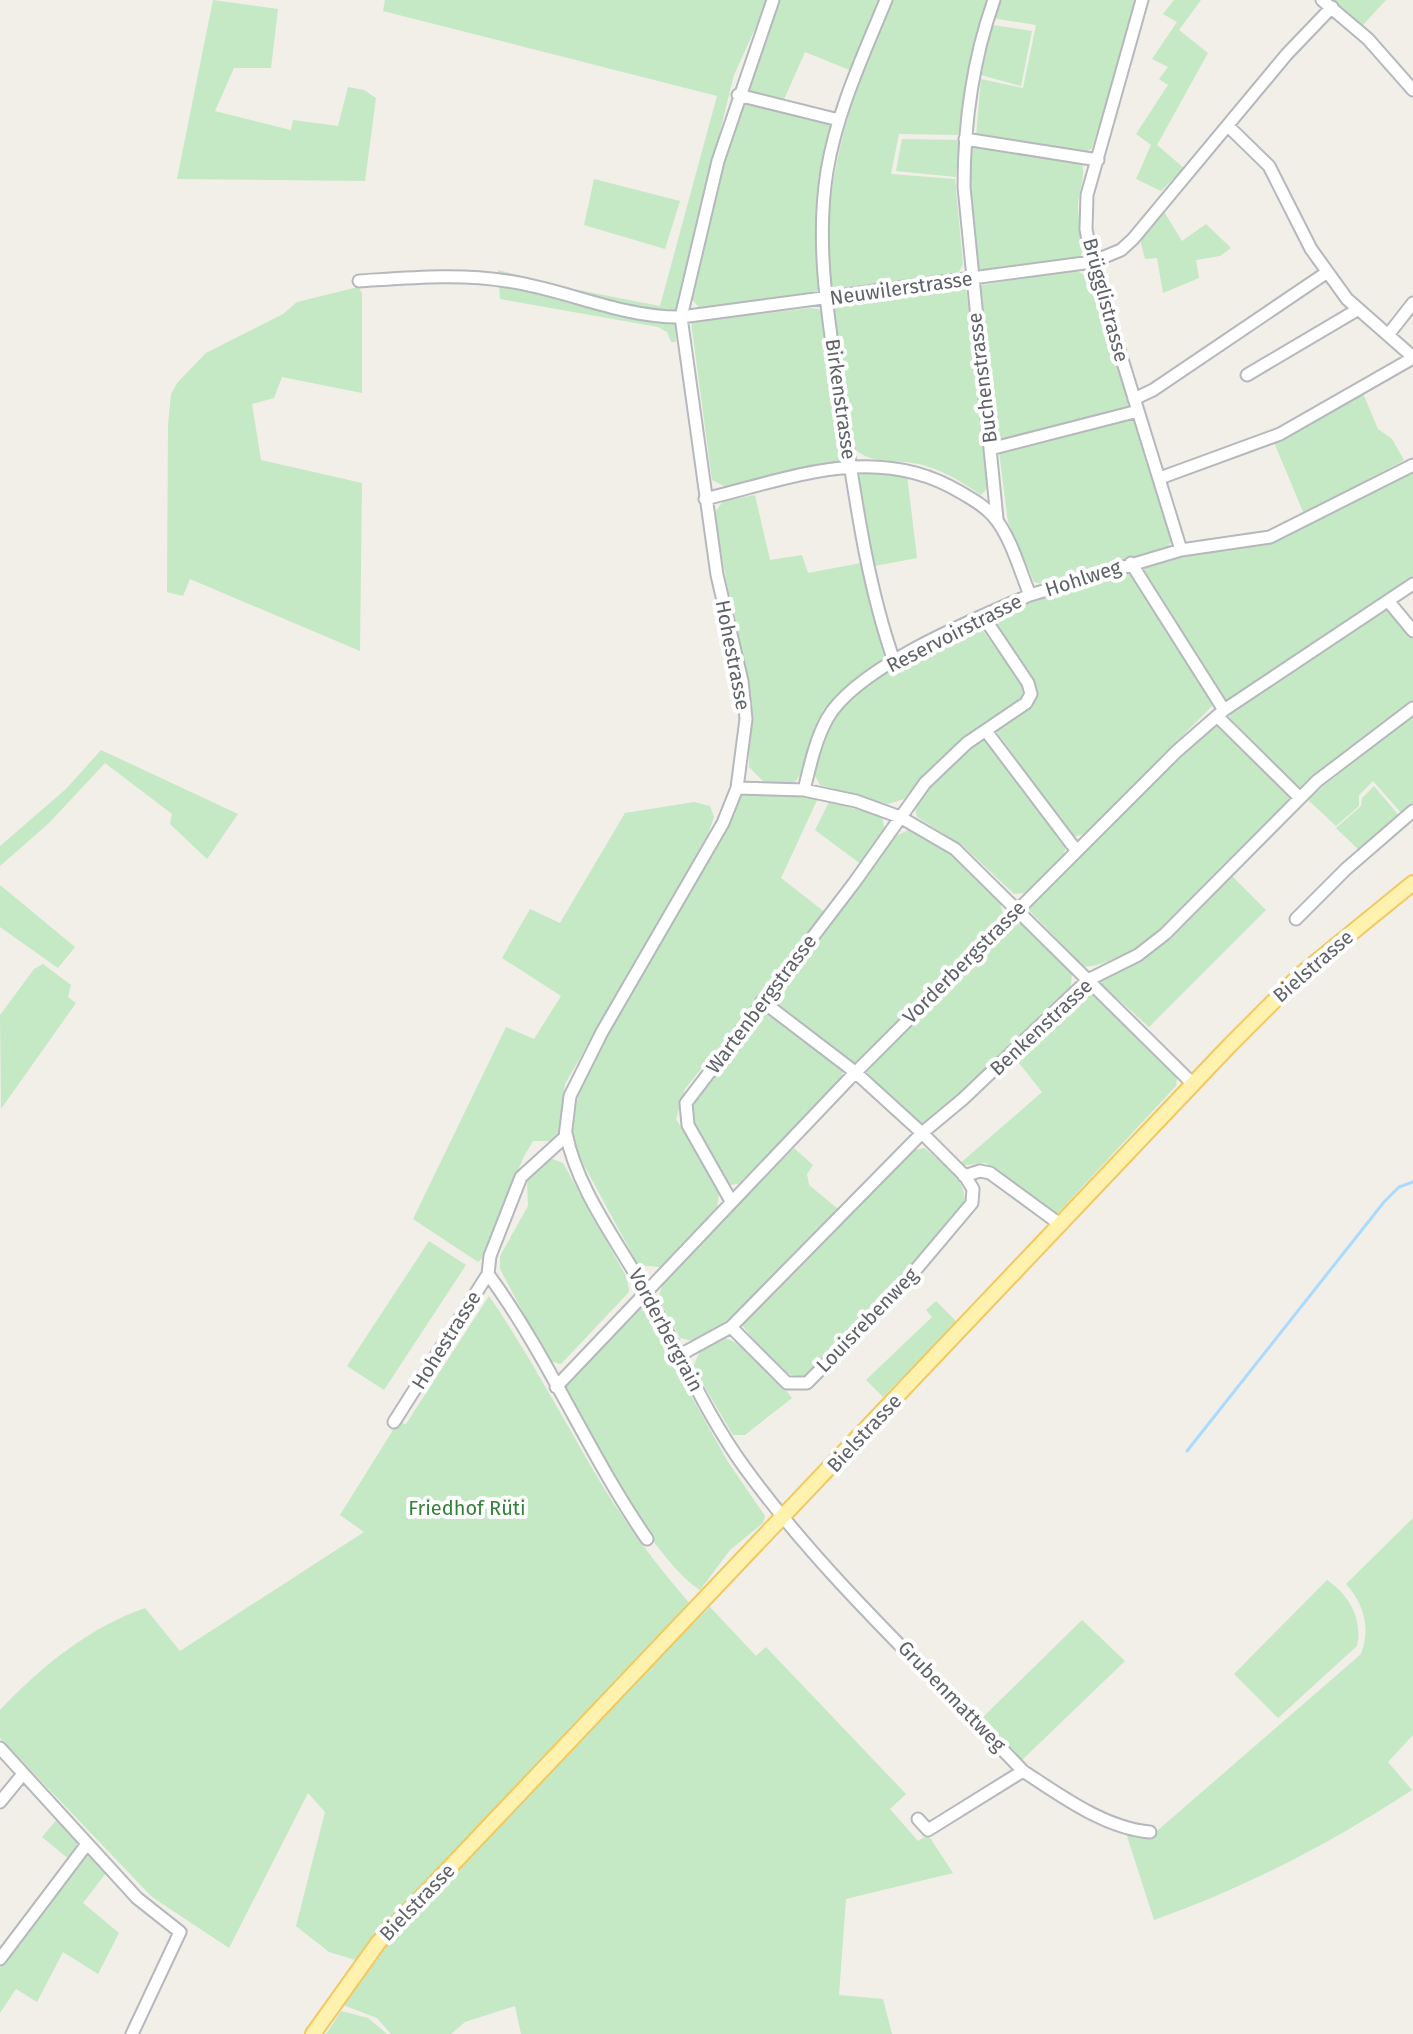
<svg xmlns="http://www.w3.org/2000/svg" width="1413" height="2034" viewBox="0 0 1413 2034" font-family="'Fira Sans',sans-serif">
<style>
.green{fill:#c5e8c5}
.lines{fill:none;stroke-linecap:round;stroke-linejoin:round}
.stream{stroke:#aadaff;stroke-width:3}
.minor-casing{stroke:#b5b8bc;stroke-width:15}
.major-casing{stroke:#f2c960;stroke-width:18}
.minor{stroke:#fff;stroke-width:11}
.major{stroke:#fff2af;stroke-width:14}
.labels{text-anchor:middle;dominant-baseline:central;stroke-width:8;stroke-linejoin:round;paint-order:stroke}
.street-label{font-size:20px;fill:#5f6368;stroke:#fff}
.park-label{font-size:20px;fill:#348238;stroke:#fff}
</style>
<rect width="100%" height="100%" fill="#f1efe8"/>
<path class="green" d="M 213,0 L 278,9 L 271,68 L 234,68 L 215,111 L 291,130 L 293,120 L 338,126 L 348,87 L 364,90 L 376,98 L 365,181 L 177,179 Z
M 385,0 L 768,0 L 734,75 L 680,291 L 675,319 L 676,342 L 671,342 L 667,332 L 658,327 L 500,299 L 498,270 L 568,288 L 660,306 L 717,96 L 383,11 Z
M 780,0 L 880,0 L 852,71 L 805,52 L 782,104 L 749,91 L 748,82 Z
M 890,0 L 991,0 L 966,84 L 958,135 L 899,134 L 891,174 L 955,179 L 963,264 L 958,274 L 831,289 C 822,275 826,252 827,235 C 833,146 858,83 890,0 Z
M 999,0 L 1138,0 L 1092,148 L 1084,154 L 976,137 L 981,79 L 1023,88 L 1036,25 L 992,18 Z
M 1174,0 L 1201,0 L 1179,30 L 1208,53 L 1157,145 L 1184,168 L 1161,191 L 1136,179 L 1151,145 L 1136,134 L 1168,85 L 1159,79 L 1168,67 L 1152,59 L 1177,22 L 1163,14 Z
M 1329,0 L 1386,0 L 1361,27 Z
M 993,25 L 1032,31 L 1021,86 L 981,75 Z
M 740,101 L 833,125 L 821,288 L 814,295 L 701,310 L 690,297 L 697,261 Z
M 902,139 L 960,140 L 956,177 L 896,171 Z
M 968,143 L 1082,162 C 1086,178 1078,191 1078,207 C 1078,224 1086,243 1080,259 L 980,271 L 975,267 Z
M 594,179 L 680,201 L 665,249 L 584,225 Z
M 1163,210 L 1182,241 L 1206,224 L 1231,248 L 1220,256 L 1196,260 L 1199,278 L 1163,293 L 1157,258 L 1145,259 L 1140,239 Z
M 1076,270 L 1091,279 L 1131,408 L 999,442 L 994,436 L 977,286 Z
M 358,287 L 362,293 L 362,393 L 282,377 L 274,398 L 252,404 L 261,460 L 362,483 L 360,651 L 190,579 L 183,596 L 167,592 L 168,425 L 171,394 L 178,382 L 206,353 L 283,314 L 297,302 Z
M 966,288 L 990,485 L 981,495 C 963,483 947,472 926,466 C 903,458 872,466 855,449 L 832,314 L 836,305 Z
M 811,308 L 819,309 L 823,315 L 844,451 L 839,462 L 728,488 L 712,480 L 691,322 Z
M 1362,391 L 1378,429 L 1392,439 L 1404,460 L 1304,514 L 1273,440 Z
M 1128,418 L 1137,422 L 1173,539 L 1167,548 L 1131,557 L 1050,586 L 1034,582 L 1008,522 L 999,452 Z
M 1413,469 L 1413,575 L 1408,582 L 1225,705 L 1137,566 L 1191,553 L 1270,544 Z
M 861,471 L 907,475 L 917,558 L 875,566 L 858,483 Z
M 755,495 L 770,560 L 802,555 L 808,573 L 861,563 L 887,656 L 823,710 L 804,769 L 795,782 L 765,783 L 749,767 L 750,708 L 714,514 L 723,501 Z
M 1123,570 L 1133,577 L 1213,705 L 1085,834 L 1073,837 L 996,731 L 1031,707 L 1036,685 L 988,618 Z
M 1386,610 L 1413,637 L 1413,704 L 1349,748 L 1299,792 L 1229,723 L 1230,712 Z
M 974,627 L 983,631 L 1024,686 L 1020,703 L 968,736 L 926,772 L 904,799 L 888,804 L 820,785 L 812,770 C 819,748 825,725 840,707 C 874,668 928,648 974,627 Z
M 1413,716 L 1413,806 L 1403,815 L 1373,781 L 1359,795 L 1359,806 L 1336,826 L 1307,799 Z
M 1215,720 L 1294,796 C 1243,848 1156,961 1084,967 L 1026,907 Z
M 987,739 L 1066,844 L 1064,855 L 1026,893 L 1014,894 L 962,845 L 917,817 L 914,803 C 934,776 958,756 987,739 Z
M 101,750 L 238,814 L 207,859 L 170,824 L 172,814 L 105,763 L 49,823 L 0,866 L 0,846 L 66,789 Z
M 1374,786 L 1401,818 L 1361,852 L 1336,828 L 1361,806 L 1362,798 Z
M 742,792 L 818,798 L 781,878 L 826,913 L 685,1089 L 676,1119 L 719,1191 L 717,1209 L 660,1267 L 638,1265 L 571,1141 L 578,1096 L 599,1047 L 728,827 Z
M 694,802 L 710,806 L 714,817 L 708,834 L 565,1084 L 560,1133 L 551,1141 L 533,1141 L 523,1158 L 483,1258 L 478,1262 L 413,1219 L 506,1027 L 534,1039 L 561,996 L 502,958 L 530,909 L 560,923 L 625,813 Z
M 829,802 L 882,816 L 885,831 L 862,865 L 815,830 Z
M 908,830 L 935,837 L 1000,902 L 1004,917 L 860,1062 L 848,1064 L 770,1000 L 894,837 Z
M 1230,874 L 1266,910 L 1149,1027 L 1099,982 L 1143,957 Z
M 0,885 L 75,947 L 58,968 L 0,927 Z
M 1024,923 L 1072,973 L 1071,986 L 1054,1006 L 921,1128 L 864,1074 L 1012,925 Z
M 43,964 L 71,985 L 68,997 L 76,1003 L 1,1109 L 0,1015 L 34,969 Z
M 1088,986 L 1177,1077 L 1176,1086 L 1055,1216 L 986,1163 L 957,1166 L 1042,1092 L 1015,1058 Z
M 763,1006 L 843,1071 L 841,1079 L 739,1184 L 727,1185 C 713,1160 683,1126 694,1097 Z
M 794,1148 L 813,1165 L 807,1174 L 809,1185 L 838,1209 C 794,1256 751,1307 697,1342 L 680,1338 L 658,1298 L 664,1280 Z
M 925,1148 C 944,1166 969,1179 964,1207 L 901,1282 L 810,1376 C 775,1380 763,1350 742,1325 L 877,1185 L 914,1150 Z
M 547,1157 L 563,1163 L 627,1278 L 629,1292 L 561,1364 L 549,1361 L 500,1269 L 500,1256 L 528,1206 L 527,1180 Z
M 429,1241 L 466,1265 L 384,1390 L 347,1366 Z
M 489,1296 C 531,1357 564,1421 602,1485 C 631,1532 664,1575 701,1616 L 710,1607 L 756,1656 L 766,1647 L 906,1794 L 890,1809 L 918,1841 L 928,1835 L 953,1873 L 846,1899 L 839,1995 L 883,1999 L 892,2034 L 521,2034 L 515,2006 L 465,2022 L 451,2034 L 391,2034 L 377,2018 L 335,2002 L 362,1962 L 329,1952 L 296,1926 L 325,1812 L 308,1793 L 229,1948 L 152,1897 L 0,1738 L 0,1710 C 41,1667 88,1628 145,1608 L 180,1651 L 364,1532 L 340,1515 L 398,1422 L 406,1424 Z
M 936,1301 L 957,1322 L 883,1397 L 866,1380 L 932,1317 L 926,1310 Z
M 641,1306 L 728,1462 L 765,1516 L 763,1523 L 730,1550 L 700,1590 C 652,1559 590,1439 561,1388 Z
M 722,1338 C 741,1338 780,1382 792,1398 L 745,1435 L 733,1435 L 693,1367 L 700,1351 Z
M 1413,1518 L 1413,1735 L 1388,1762 L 1412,1790 C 1330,1844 1246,1887 1154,1920 L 1126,1833 L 1150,1837 L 1361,1654 C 1371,1628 1364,1604 1346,1584 Z
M 1327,1580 C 1349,1595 1363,1619 1357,1646 L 1278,1718 L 1234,1674 Z
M 1082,1620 L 1125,1661 L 1022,1760 L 980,1720 Z
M 58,1818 L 78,1843 L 70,1860 L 42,1837 Z
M 87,1856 L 93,1857 L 106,1873 L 83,1903 L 119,1933 L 98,1974 L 63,1952 L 37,2002 L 16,1989 L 0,2013 L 0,1968 Z
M 341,2011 L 368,2018 L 387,2034 L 326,2034 Z"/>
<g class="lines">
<path class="stream" d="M 1187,1451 L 1384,1202 L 1399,1187 L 1413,1182"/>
<defs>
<path id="minor" d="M 886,0 C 863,56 837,111 827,171 C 814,252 831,332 842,412 C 855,495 866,581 894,661
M 994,0 C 973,59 964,124 964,187 L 997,519
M 1142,0 L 1087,195 L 1086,229 L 1092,262 L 1181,550
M 1322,0 L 1368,39 L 1413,90
M 738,95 L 839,120
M 1229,127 L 1269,166 L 1311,249 L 1347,299 L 1413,357
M 965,139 L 1098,160
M 359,281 C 407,278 459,273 507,281 C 565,289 622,318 681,317 L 1092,262 L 1121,250 L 1133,239 L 1287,54 L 1332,7
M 1388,335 L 1413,303
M 1247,375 L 1357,310
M 1134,399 L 1153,390 L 1326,273
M 990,449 L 1138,411
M 1160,478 L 1280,434 L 1413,358
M 705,499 C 792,478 877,442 960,492 C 972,499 985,506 994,517 C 1011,537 1020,571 1030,595 L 1181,550 L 1270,537 L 1413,465
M 1131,563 L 1224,710
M 1389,602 L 1413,631
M 1217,716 L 1300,798
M 986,731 L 1076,850
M 737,788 L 804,790 L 856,801 L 900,817 L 955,849 L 1193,1084
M 804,790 C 810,766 815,741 827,719 C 856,667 975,619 1030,595
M 1296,919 L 1346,869 L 1413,811
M 566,1133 C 577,1189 616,1239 644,1289 C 678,1348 704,1412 745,1468 C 825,1578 929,1672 1023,1771 C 1060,1795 1104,1828 1150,1832
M 964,1176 L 980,1171 L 990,1173 L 1061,1225
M 731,1201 L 688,1125 L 686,1103 L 854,883 L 925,783 L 967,743 L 1026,703 L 1031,694 L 1028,683 L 983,616
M 488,1274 C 549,1357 588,1454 647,1539
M 731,1327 L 787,1383 L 807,1383 L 897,1292 L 972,1203 L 973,1189 L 965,1176 L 922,1133 L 855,1072 L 762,1001
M 678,1356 L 731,1327 L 922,1133 L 963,1099 L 1088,980 L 1138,955 L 1165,934 L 1317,781 L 1413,708
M 556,1387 L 848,1080 L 1177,751 L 1224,710 L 1413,584
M 394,1422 L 488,1274 L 490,1256 L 521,1177 L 565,1137 L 570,1096 L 602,1032 L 723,823 L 737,788 L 746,719 L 742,681 L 717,575 L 681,317 L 718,161 L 773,0
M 0,1748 L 137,1898 L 180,1932 L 132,2034
M 0,1802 L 23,1774
M 918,1819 L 928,1830 L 1023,1771
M 0,1959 L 87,1844"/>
<path id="major" d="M 313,2034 L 378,1943 L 1230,1045 L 1300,975 L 1413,883"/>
</defs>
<use href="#minor" class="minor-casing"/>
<use href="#major" class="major-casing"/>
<use href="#minor" class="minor"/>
<use href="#major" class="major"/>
</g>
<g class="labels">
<g class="street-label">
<text transform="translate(901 288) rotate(-8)">Neuwilerstrasse</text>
<text transform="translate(1106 300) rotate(75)">Brügglistrasse</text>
<text transform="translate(982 378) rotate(-97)">Buchenstrasse</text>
<text transform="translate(841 399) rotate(82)">Birkenstrasse</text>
<text transform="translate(1083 578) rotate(-18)">Hohlweg</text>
<text transform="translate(954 633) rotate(-27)">Reservoirstrasse</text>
<text transform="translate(733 655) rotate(79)">Hohestrasse</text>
<text transform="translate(964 962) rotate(-45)">Vorderbergstrasse</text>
<text transform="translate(1313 966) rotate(-41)">Bielstrasse</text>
<text transform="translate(761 1004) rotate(-53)">Wartenbergstrasse</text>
<text transform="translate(1041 1027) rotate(-43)">Benkenstrasse</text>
<text transform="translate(867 1320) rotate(-46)">Louisrebenweg</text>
<text transform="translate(666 1330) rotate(62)">Vorderbergrain</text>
<text transform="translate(446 1340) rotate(-58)">Hohestrasse</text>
<text transform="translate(864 1433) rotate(-47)">Bielstrasse</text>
<text transform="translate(952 1696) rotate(46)">Grubenmattweg</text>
<text transform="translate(417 1902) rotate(-46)">Bielstrasse</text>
</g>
<g class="park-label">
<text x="467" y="1508">Friedhof Rüti</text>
</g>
</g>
</svg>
